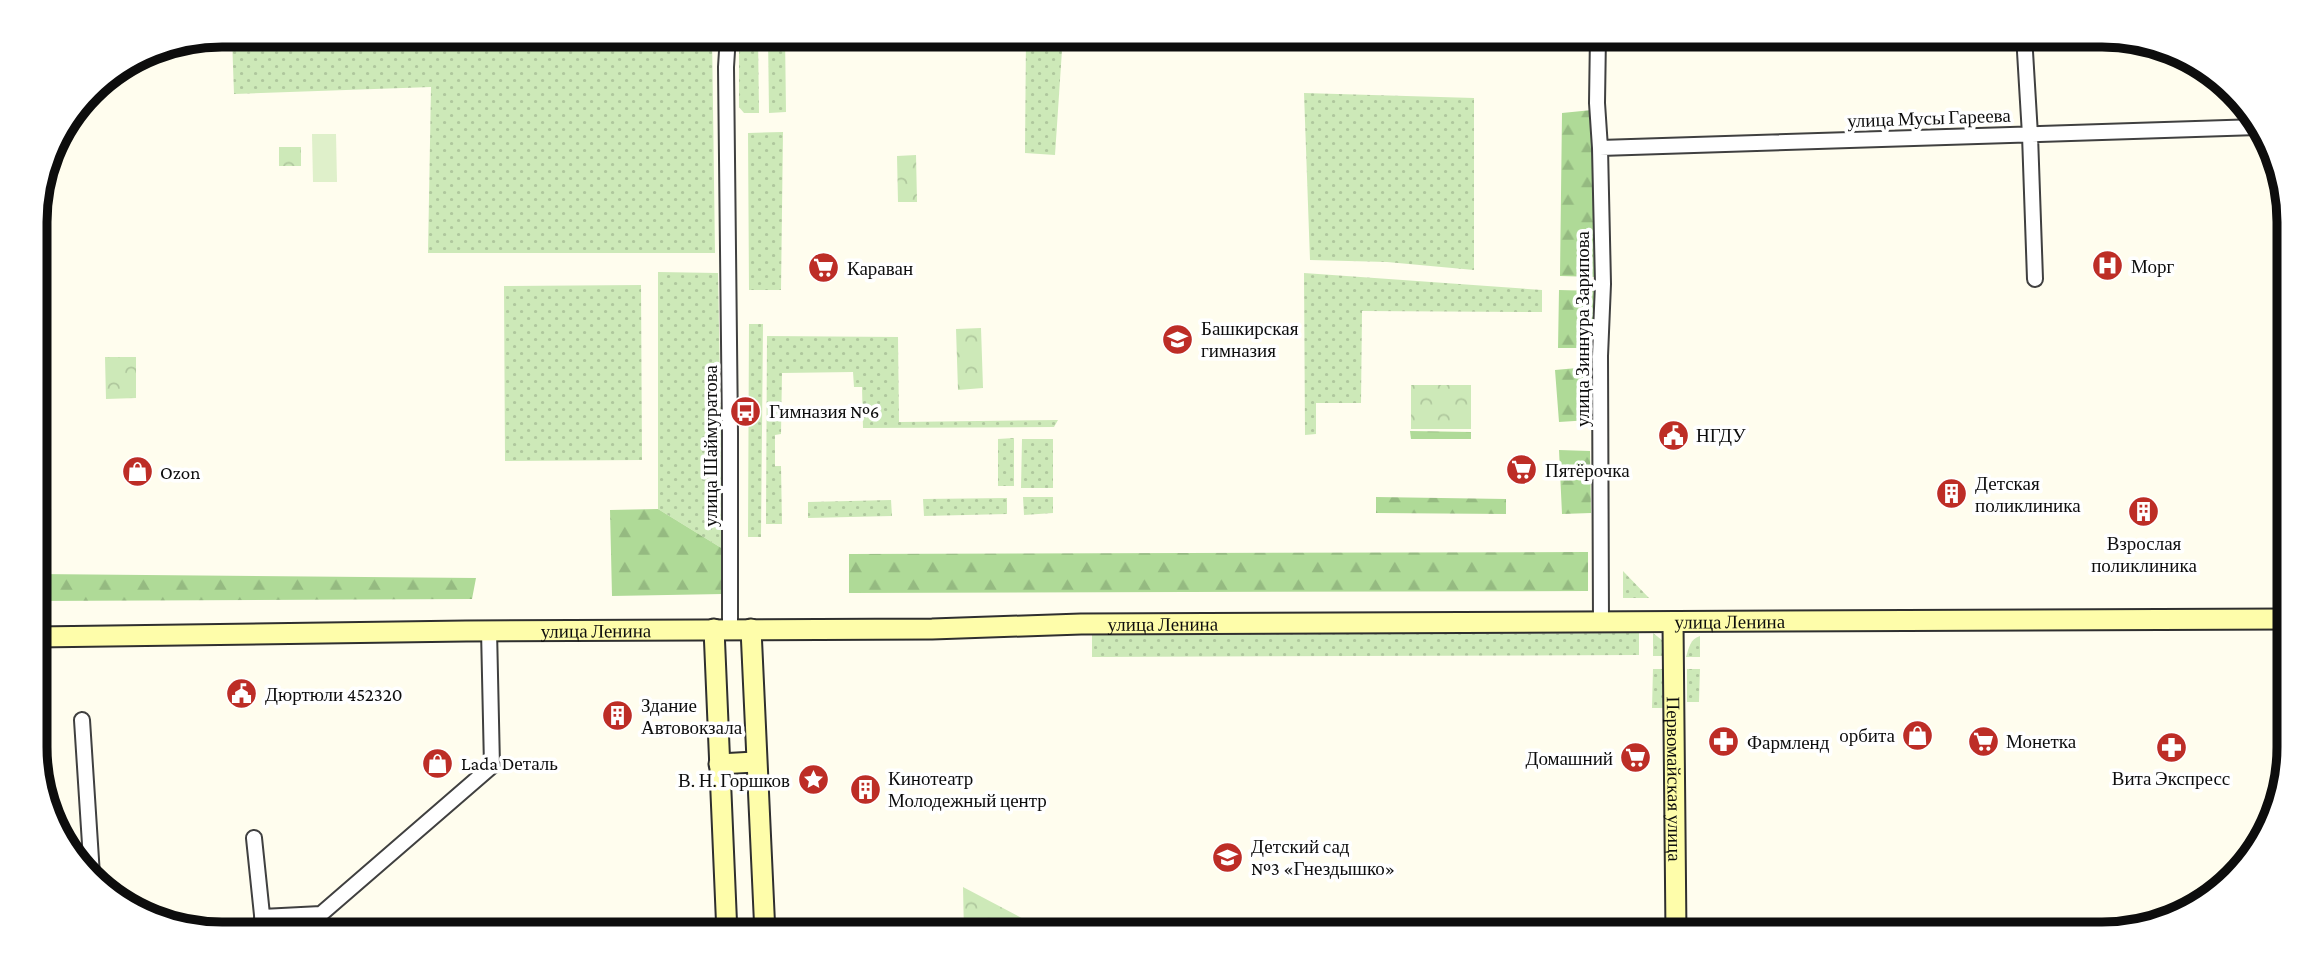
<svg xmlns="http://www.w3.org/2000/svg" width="2324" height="969" viewBox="0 0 2324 969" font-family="'Crimson Pro',serif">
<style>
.grass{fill:url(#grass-dots)}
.forest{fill:url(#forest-firs)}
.park{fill:url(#park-crowns)}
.pitch{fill:#dff0ca}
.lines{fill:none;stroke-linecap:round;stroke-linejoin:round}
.street-casing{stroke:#404040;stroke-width:18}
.secondary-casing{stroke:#2f2f2f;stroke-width:23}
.street{stroke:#fff;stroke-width:14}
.secondary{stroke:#fefdaa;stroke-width:19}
.labels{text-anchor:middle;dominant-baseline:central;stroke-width:7;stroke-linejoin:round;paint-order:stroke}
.street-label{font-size:19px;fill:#0d0d0d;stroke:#fff}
.poi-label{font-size:19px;fill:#0d0d0d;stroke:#fff;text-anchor:start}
.rim{fill:none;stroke:#0d0d0d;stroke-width:9}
</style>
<defs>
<pattern id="grass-dots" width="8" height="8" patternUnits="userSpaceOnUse" patternTransform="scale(1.75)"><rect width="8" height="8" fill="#cde9b8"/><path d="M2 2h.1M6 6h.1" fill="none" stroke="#afc79d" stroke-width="1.8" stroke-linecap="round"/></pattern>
<pattern id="forest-firs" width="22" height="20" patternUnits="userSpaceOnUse" patternTransform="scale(1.75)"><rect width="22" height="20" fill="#afda97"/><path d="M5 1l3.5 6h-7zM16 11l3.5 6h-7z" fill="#95ba81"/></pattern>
<pattern id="park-crowns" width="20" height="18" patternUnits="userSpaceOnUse" patternTransform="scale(1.75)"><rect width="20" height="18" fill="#cde9b8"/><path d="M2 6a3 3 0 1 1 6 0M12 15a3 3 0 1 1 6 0" fill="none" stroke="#afc79d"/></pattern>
</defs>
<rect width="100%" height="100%" fill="#fffdee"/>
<path class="grass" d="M 222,35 L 712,35 L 715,253 L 428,253 L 431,87 L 234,94 L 232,38 L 209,38 Z
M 739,35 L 758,35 L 759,113 L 744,113 L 739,107 Z
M 768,35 L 785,35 L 786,112 L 769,113 Z
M 1026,35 L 1063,35 L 1055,155 L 1025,153 Z
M 1304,93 L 1474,98 L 1474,270 L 1387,262 L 1310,260 Z
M 783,132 L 781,290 L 749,290 L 748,133 Z
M 658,272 L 718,273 L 723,549 L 658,509 Z
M 1304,273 L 1542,290 L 1542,312 L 1362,311 L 1361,403 L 1316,403 L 1316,434 L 1305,435 Z
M 641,285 L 642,460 L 505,461 L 504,286 Z
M 749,324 L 763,324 L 761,537 L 748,537 Z
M 767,336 L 898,337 L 899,422 L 1058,420 L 1054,427 L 863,428 L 862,387 L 854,387 L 853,372 L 782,373 L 781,434 L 775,435 L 775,466 L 781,466 L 782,524 L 766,524 Z
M 1014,438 L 1014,486 L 998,486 L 998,439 Z
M 1022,439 L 1053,439 L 1053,488 L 1021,488 Z
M 1023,497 L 1053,497 L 1053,513 L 1024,515 Z
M 1007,498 L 1007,514 L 924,516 L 923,499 Z
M 891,500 L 892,516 L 808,518 L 808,502 Z
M 1623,571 L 1649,598 L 1623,598 Z
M 1639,633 L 1639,655 L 1092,657 L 1092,635 Z
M 1653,633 L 1663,641 L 1666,656 L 1653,656 Z
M 1700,636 L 1700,657 L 1686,657 C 1689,648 1690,639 1700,636 Z
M 1653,669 L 1667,669 L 1666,708 L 1652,708 Z
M 1687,669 L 1700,669 L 1699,702 L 1687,702 Z"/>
<path class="forest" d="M 1592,110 L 1597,277 L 1560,276 L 1562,113 Z
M 1559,290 L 1597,291 L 1597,348 L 1558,348 Z
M 1588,367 L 1590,420 L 1559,422 L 1555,370 Z
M 1410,431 L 1471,432 L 1471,439 L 1411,439 Z
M 1559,450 L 1590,451 L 1591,513 L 1562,514 Z
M 1376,497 L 1506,499 L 1506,514 L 1376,513 Z
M 658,509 L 723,549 L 723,594 L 612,596 L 610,510 Z
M 1588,552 L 1588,591 L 849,593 L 849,554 Z
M 36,574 L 476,578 L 472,599 L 36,601 Z"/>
<path class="park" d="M 890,35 L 908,35 L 908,46 L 890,46 Z
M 279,147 L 301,147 L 301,166 L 279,166 Z
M 916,155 L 917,202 L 898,202 L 897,156 Z
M 981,328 L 983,388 L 958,390 L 956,329 Z
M 105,357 L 136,357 L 136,398 L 106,399 Z
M 1411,385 L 1471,385 L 1471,429 L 1411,429 Z
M 963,887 L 1052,934 L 964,934 Z"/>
<path class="pitch" d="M 312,134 L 336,134 L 337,182 L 313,182 Z"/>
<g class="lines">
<defs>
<path id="street" d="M 728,35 L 726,67 L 730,433 L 730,629
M 1598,35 L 1597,103 L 1600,148 L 1603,284 L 1600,356 L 1601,623
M 2024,35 L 2030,135 L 2035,279
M 1600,148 L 2258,127
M 82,720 L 92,875
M 254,838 L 264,934
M 262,917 L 321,914 L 492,766 L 489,630"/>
<g id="secondary">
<path id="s1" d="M 1673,623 L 1676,934"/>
<path d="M 714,629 L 727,934"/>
<path d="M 751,629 L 765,934"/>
<path id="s2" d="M 36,637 L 466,631 L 932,629 L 1081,624 L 2289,619"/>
<path d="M 719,764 L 755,762"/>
</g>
</defs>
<use href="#street" class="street-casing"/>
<use href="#secondary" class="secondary-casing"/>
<use href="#street" class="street"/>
<use href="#secondary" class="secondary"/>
</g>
<defs>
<symbol id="hospital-disc" viewBox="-11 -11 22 22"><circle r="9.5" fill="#bd2d26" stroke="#fff"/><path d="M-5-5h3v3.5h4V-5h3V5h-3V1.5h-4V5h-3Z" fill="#fff"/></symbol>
<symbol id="supermarket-disc" viewBox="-11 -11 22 22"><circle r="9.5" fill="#bd2d26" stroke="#fff"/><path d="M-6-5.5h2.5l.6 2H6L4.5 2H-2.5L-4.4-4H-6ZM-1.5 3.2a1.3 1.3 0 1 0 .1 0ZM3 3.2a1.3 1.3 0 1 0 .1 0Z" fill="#fff"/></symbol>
<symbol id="school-disc" viewBox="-11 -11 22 22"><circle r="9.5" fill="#bd2d26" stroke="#fff"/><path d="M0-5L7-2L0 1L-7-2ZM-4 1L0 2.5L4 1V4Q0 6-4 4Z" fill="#fff"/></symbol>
<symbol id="bus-disc" viewBox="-11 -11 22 22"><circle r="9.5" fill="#bd2d26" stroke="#fff"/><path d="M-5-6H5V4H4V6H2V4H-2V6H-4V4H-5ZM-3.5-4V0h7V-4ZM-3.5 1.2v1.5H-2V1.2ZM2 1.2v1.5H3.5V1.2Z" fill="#fff"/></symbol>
<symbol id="civic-disc" viewBox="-11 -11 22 22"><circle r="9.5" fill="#bd2d26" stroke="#fff"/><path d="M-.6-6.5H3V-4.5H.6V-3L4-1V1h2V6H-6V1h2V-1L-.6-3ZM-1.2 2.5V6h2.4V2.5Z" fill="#fff"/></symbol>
<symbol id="shop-disc" viewBox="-11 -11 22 22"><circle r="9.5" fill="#bd2d26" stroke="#fff"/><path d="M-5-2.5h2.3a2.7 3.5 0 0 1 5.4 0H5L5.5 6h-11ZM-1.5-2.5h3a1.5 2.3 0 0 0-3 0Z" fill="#fff"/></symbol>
<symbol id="building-disc" viewBox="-11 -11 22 22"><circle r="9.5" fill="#bd2d26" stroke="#fff"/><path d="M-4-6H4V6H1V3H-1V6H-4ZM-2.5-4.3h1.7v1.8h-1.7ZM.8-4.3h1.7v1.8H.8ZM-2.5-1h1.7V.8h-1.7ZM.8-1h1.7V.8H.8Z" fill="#fff"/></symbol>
<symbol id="pharmacy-disc" viewBox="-11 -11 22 22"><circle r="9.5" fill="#bd2d26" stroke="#fff"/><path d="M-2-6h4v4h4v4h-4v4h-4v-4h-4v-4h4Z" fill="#fff"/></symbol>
<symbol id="sight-disc" viewBox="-11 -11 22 22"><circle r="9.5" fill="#bd2d26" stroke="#fff"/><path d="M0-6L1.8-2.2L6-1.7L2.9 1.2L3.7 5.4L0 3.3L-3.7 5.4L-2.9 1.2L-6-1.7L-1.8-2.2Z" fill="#fff"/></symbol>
</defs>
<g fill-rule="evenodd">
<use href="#hospital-disc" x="2090" y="248" width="35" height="35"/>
<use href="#supermarket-disc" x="806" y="250" width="35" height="35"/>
<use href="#school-disc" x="1160" y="322" width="35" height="35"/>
<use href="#bus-disc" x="728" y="394" width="35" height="35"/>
<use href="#civic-disc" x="1656" y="418" width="35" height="35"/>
<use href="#supermarket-disc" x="1504" y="452" width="35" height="35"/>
<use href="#shop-disc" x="120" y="454" width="35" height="35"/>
<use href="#building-disc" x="1934" y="476" width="35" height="35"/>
<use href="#building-disc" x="2126" y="494" width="35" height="35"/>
<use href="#civic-disc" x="224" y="676" width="35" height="35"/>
<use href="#building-disc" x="600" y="698" width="35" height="35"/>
<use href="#shop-disc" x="1900" y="718" width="35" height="35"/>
<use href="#supermarket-disc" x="1966" y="724" width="35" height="35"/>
<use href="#pharmacy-disc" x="1706" y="724" width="35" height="35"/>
<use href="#pharmacy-disc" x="2154" y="730" width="35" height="35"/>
<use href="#supermarket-disc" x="1618" y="740" width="35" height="35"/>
<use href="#shop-disc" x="420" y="746" width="35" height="35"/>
<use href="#sight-disc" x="796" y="762" width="35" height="35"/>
<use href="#building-disc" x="848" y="772" width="35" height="35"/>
<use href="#school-disc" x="1210" y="840" width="35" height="35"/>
</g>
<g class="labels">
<g class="street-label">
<text transform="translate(1929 118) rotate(-2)">улица Мусы Гареева</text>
<text transform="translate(1582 329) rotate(-90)">улица Зиннура Зарипова</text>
<text transform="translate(710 446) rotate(-90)">улица Шаймуратова</text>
<text stroke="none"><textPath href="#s2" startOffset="1694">улица Ленина</textPath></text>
<text stroke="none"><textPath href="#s2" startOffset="1127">улица Ленина</textPath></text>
<text stroke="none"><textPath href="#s2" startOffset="560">улица Ленина</textPath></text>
<text stroke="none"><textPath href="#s1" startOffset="156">Первомайская улица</textPath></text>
</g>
<g class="poi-label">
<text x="2131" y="266">Морг</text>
<text x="847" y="268">Караван</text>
<text x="1201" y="328">Башкирская<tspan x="1201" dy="22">гимназия</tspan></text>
<text x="769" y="411">Гимназия №6</text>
<text x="1696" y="435">НГДУ</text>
<text x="1545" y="470">Пятёрочка</text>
<text x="160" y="472">Ozon</text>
<text x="1975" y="483">Детская<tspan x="1975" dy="22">поликлиника</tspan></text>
<text x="2144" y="543" text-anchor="middle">Взрослая<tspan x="2144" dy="22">поликлиника</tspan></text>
<text x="265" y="694">Дюртюли 452320</text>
<text x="641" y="705">Здание<tspan x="641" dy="22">Автовокзала</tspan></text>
<text x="1895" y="735" text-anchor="end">орбита</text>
<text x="2006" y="741">Монетка</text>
<text x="1747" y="742">Фармленд</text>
<text x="1613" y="758" text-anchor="end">Домашний</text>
<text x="461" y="763">Lada Dеталь</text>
<text x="888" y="778">Кинотеатр<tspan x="888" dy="22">Молодежный центр</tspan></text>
<text x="2171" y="778" text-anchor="middle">Вита Экспресс</text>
<text x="790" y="780" text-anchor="end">В. Н. Горшков</text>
<text x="1251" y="846">Детский сад<tspan x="1251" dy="22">№3 «Гнездышко»</tspan></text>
</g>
</g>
<path d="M0 0H2324V969H0ZM222 47H2102A175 175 0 0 1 2277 222V747A175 175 0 0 1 2102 922H222A175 175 0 0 1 47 747V222A175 175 0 0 1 222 47Z" fill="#fff" fill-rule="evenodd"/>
<path class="rim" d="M222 47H2102A175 175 0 0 1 2277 222V747A175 175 0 0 1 2102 922H222A175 175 0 0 1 47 747V222A175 175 0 0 1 222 47Z"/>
</svg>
